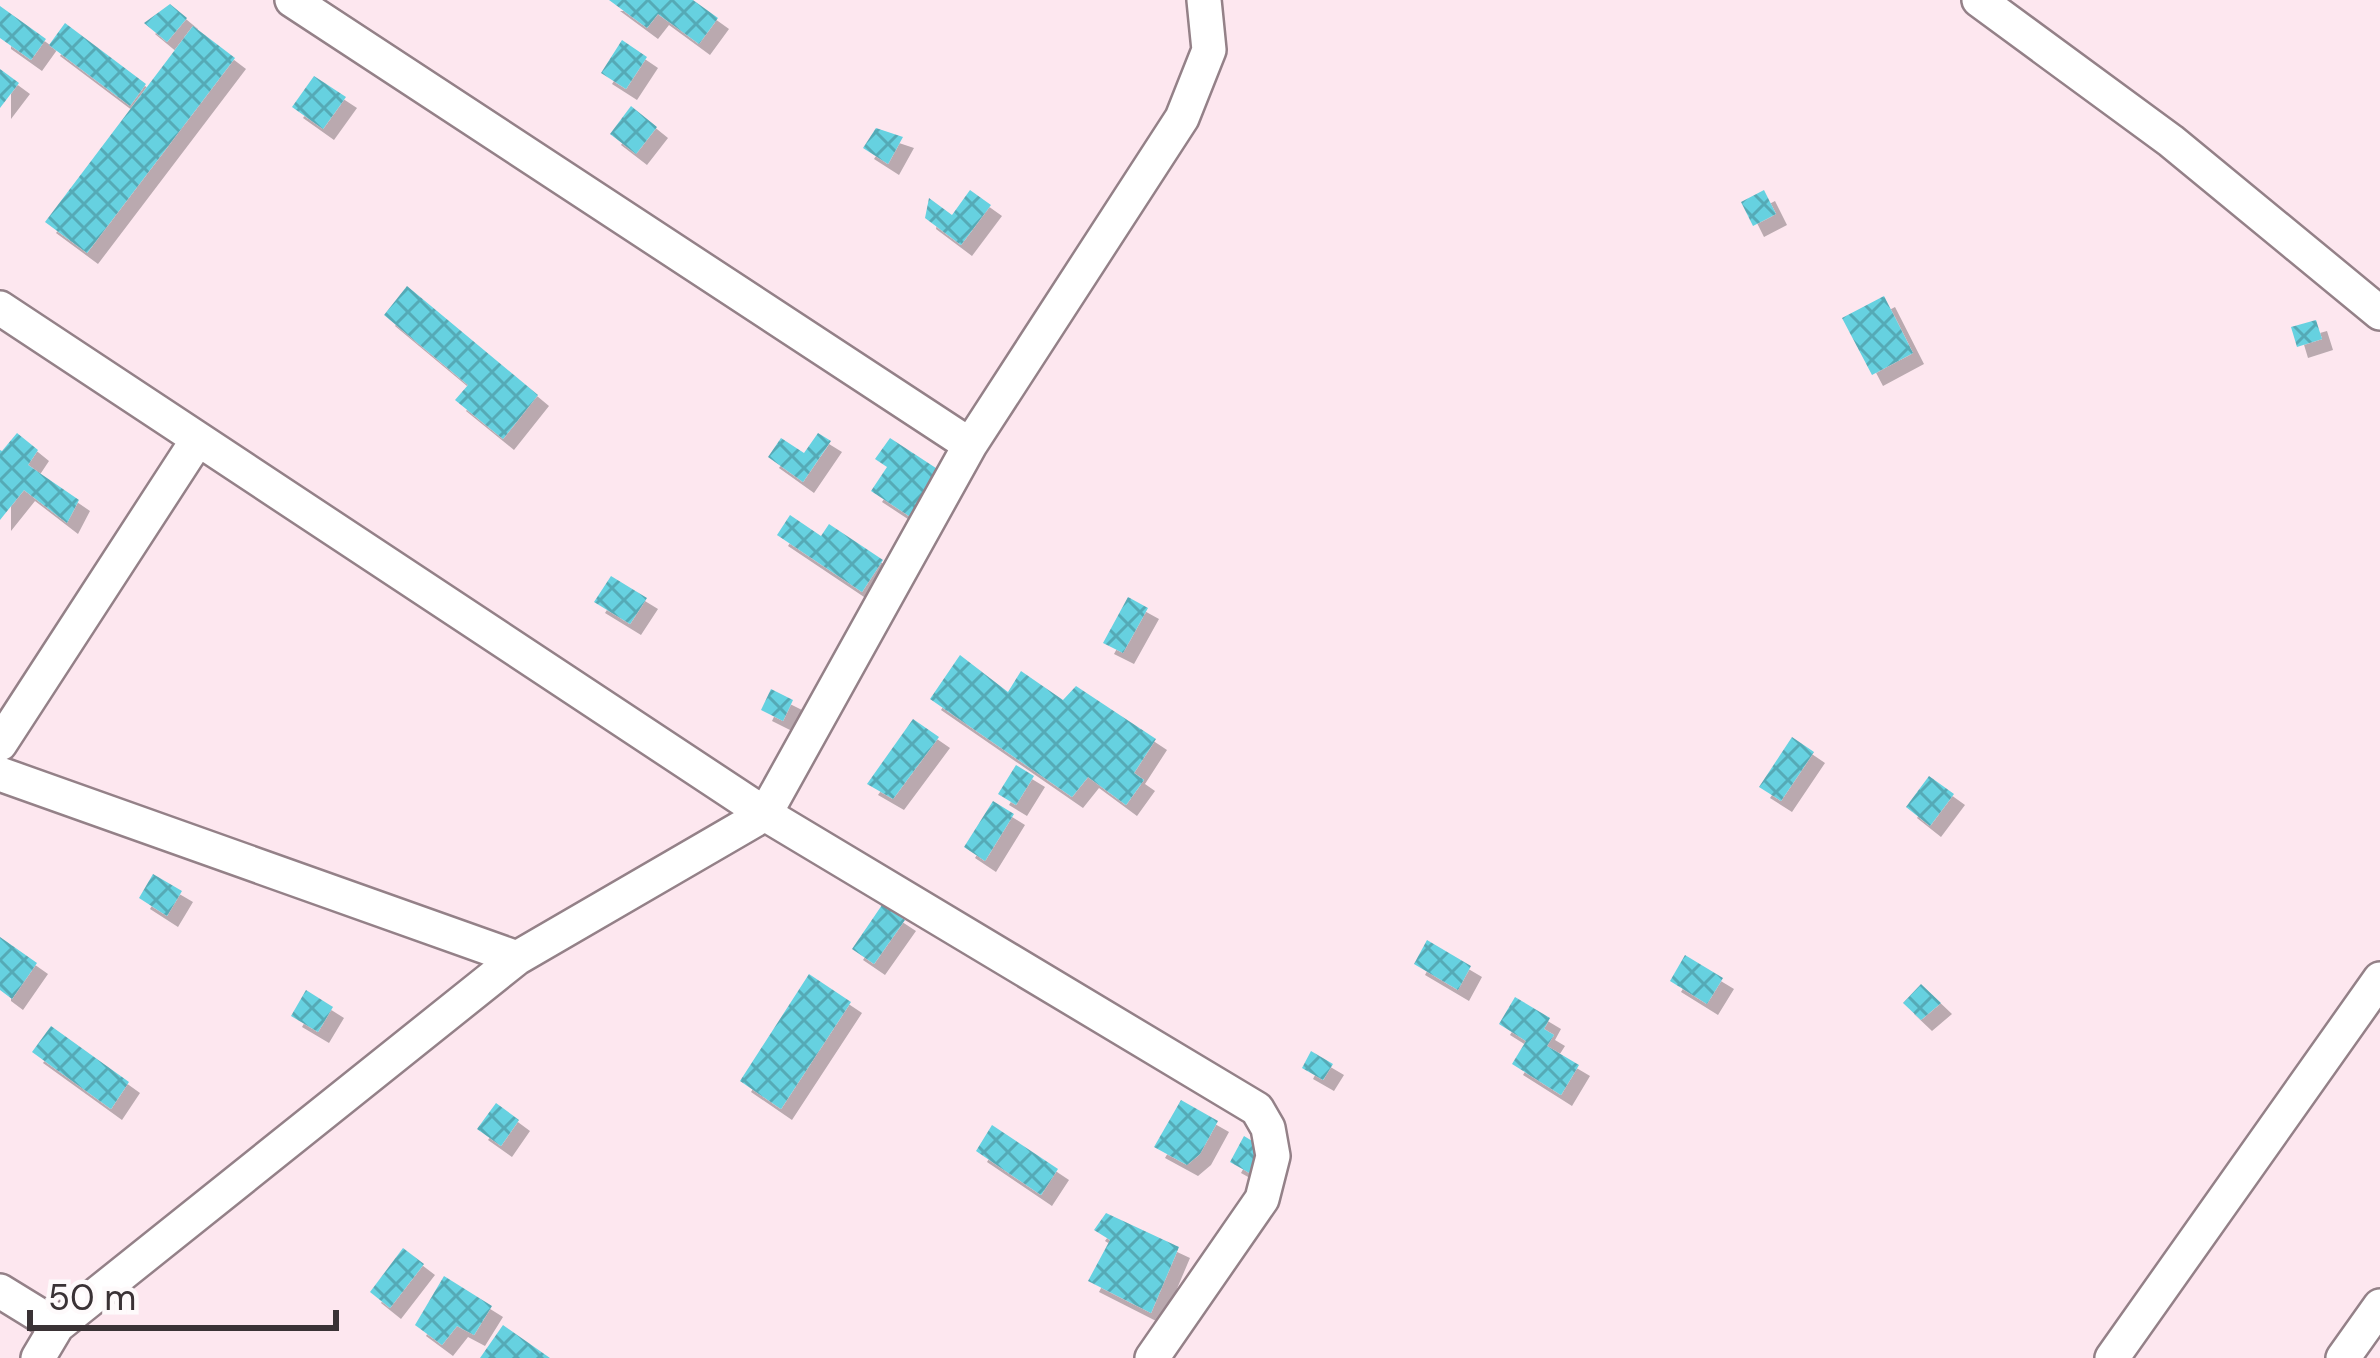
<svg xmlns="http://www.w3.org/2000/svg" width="2380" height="1358" viewBox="0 0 2380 1358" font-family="'DM Sans',sans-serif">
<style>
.building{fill:url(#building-cross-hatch);filter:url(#shadow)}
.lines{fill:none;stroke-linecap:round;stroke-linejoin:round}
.minor-casing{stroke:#948188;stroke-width:38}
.minor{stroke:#fff;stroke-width:33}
</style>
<defs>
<pattern id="building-cross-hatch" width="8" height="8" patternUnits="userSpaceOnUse" patternTransform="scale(3)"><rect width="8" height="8" fill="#66d1e0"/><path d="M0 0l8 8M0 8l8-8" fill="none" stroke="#55aab6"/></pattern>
<filter id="shadow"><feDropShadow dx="11" dy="11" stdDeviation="0" flood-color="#0004"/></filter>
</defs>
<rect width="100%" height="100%" fill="#fde7ef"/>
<path class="building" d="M 609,0 L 693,0 L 718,18 L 699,44 L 658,14 L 647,28 Z
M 170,4 L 187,18 L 167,42 L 144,23 Z
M 0,6 L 46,39 L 31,60 L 0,38 Z
M 65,23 L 146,84 L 130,106 L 49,45 Z
M 193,26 L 235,58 L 87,253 L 45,222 Z
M 622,40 L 647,57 L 626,89 L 601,73 Z
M 0,69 L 19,83 L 0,108 Z
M 314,76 L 346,97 L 323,129 L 292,107 Z
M 631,106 L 657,127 L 636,154 L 610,134 Z
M 876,128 L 903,137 L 888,164 L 863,148 Z
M 970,190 L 991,205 L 961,245 L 925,218 L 929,198 L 952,215 Z
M 1764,190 L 1776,214 L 1753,226 L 1741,202 Z
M 407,286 L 538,395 L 503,439 L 455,400 L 468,385 L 384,315 Z
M 1884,296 L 1913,353 L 1872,375 L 1842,318 Z
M 2316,320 L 2322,339 L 2297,347 L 2291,327 Z
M 17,433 L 38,450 L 28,465 L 79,500 L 67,523 L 24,490 L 0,520 L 0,450 L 2,451 Z
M 818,433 L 831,441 L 803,482 L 768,457 L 781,438 L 804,453 Z
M 890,438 L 942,472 L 912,518 L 871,491 L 887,467 L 875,459 Z
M 790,515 L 821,536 L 829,524 L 883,560 L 862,592 L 777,535 Z
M 611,576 L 647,598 L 630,624 L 594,602 Z
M 1128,597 L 1148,608 L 1123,653 L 1103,643 Z
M 960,655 L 1008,692 L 1021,671 L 1063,700 L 1076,686 L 1156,739 L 1134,773 L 1144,780 L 1126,805 L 1088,777 L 1072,797 L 930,699 Z
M 771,689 L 793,700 L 783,721 L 761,710 Z
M 913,719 L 939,737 L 893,799 L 867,784 Z
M 1792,737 L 1814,752 L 1781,801 L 1759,787 Z
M 1016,765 L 1034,776 L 1016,805 L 998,794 Z
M 1929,776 L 1954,794 L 1930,826 L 1906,807 Z
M 993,801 L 1014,814 L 985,861 L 964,847 Z
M 153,874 L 182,891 L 167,916 L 139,898 Z
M 882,905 L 905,920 L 874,964 L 852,949 Z
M 0,937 L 37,963 L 12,999 L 0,990 Z
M 1427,940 L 1471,966 L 1458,990 L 1414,964 Z
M 1685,955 L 1723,978 L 1707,1004 L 1670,981 Z
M 809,974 L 851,1002 L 781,1109 L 740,1081 Z
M 1921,984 L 1941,1003 L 1921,1020 L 1903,1003 Z
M 306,990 L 333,1007 L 318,1032 L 291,1016 Z
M 1515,997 L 1550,1018 L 1544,1029 L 1554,1035 L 1547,1046 L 1579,1065 L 1561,1095 L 1512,1064 L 1526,1041 L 1499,1024 Z
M 51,1026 L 129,1082 L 111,1109 L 32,1052 Z
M 1311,1051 L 1333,1064 L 1323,1080 L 1302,1068 Z
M 1181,1100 L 1218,1121 L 1200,1154 L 1187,1165 L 1154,1147 Z
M 496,1103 L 519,1120 L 501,1146 L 477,1129 Z
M 992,1125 L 1058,1169 L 1041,1195 L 976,1151 Z
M 1244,1136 L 1267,1150 L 1253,1175 L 1230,1162 Z
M 1106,1213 L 1179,1247 L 1151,1313 L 1088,1281 L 1110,1240 L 1094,1230 Z
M 403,1248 L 424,1264 L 390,1308 L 370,1292 Z
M 444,1276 L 492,1306 L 474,1335 L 457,1326 L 442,1345 L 415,1325 Z
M 503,1325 L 550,1358 L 480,1358 Z"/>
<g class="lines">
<defs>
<path id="minor" d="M 292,0 L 970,445
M 1979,0 L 2171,141 L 2380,313
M 0,308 L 765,814 L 1257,1109 L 1268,1128 L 1273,1156 L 1262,1199 L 1152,1358
M 0,744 L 198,439
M 0,774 L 517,958
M 0,1291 L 57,1326
M 38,1358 L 57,1326 L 517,958 L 765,814 L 970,445 L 1182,118 L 1209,50 L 1204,0
M 2112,1358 L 2380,979
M 2343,1358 L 2380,1306"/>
</defs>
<use href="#minor" class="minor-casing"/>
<use href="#minor" class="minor"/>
</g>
<path d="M30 1310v18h306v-18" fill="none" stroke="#3a3235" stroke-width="6"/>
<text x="48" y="1310" font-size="36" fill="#3a3235" stroke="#fefafb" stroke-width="9" paint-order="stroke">50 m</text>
</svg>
